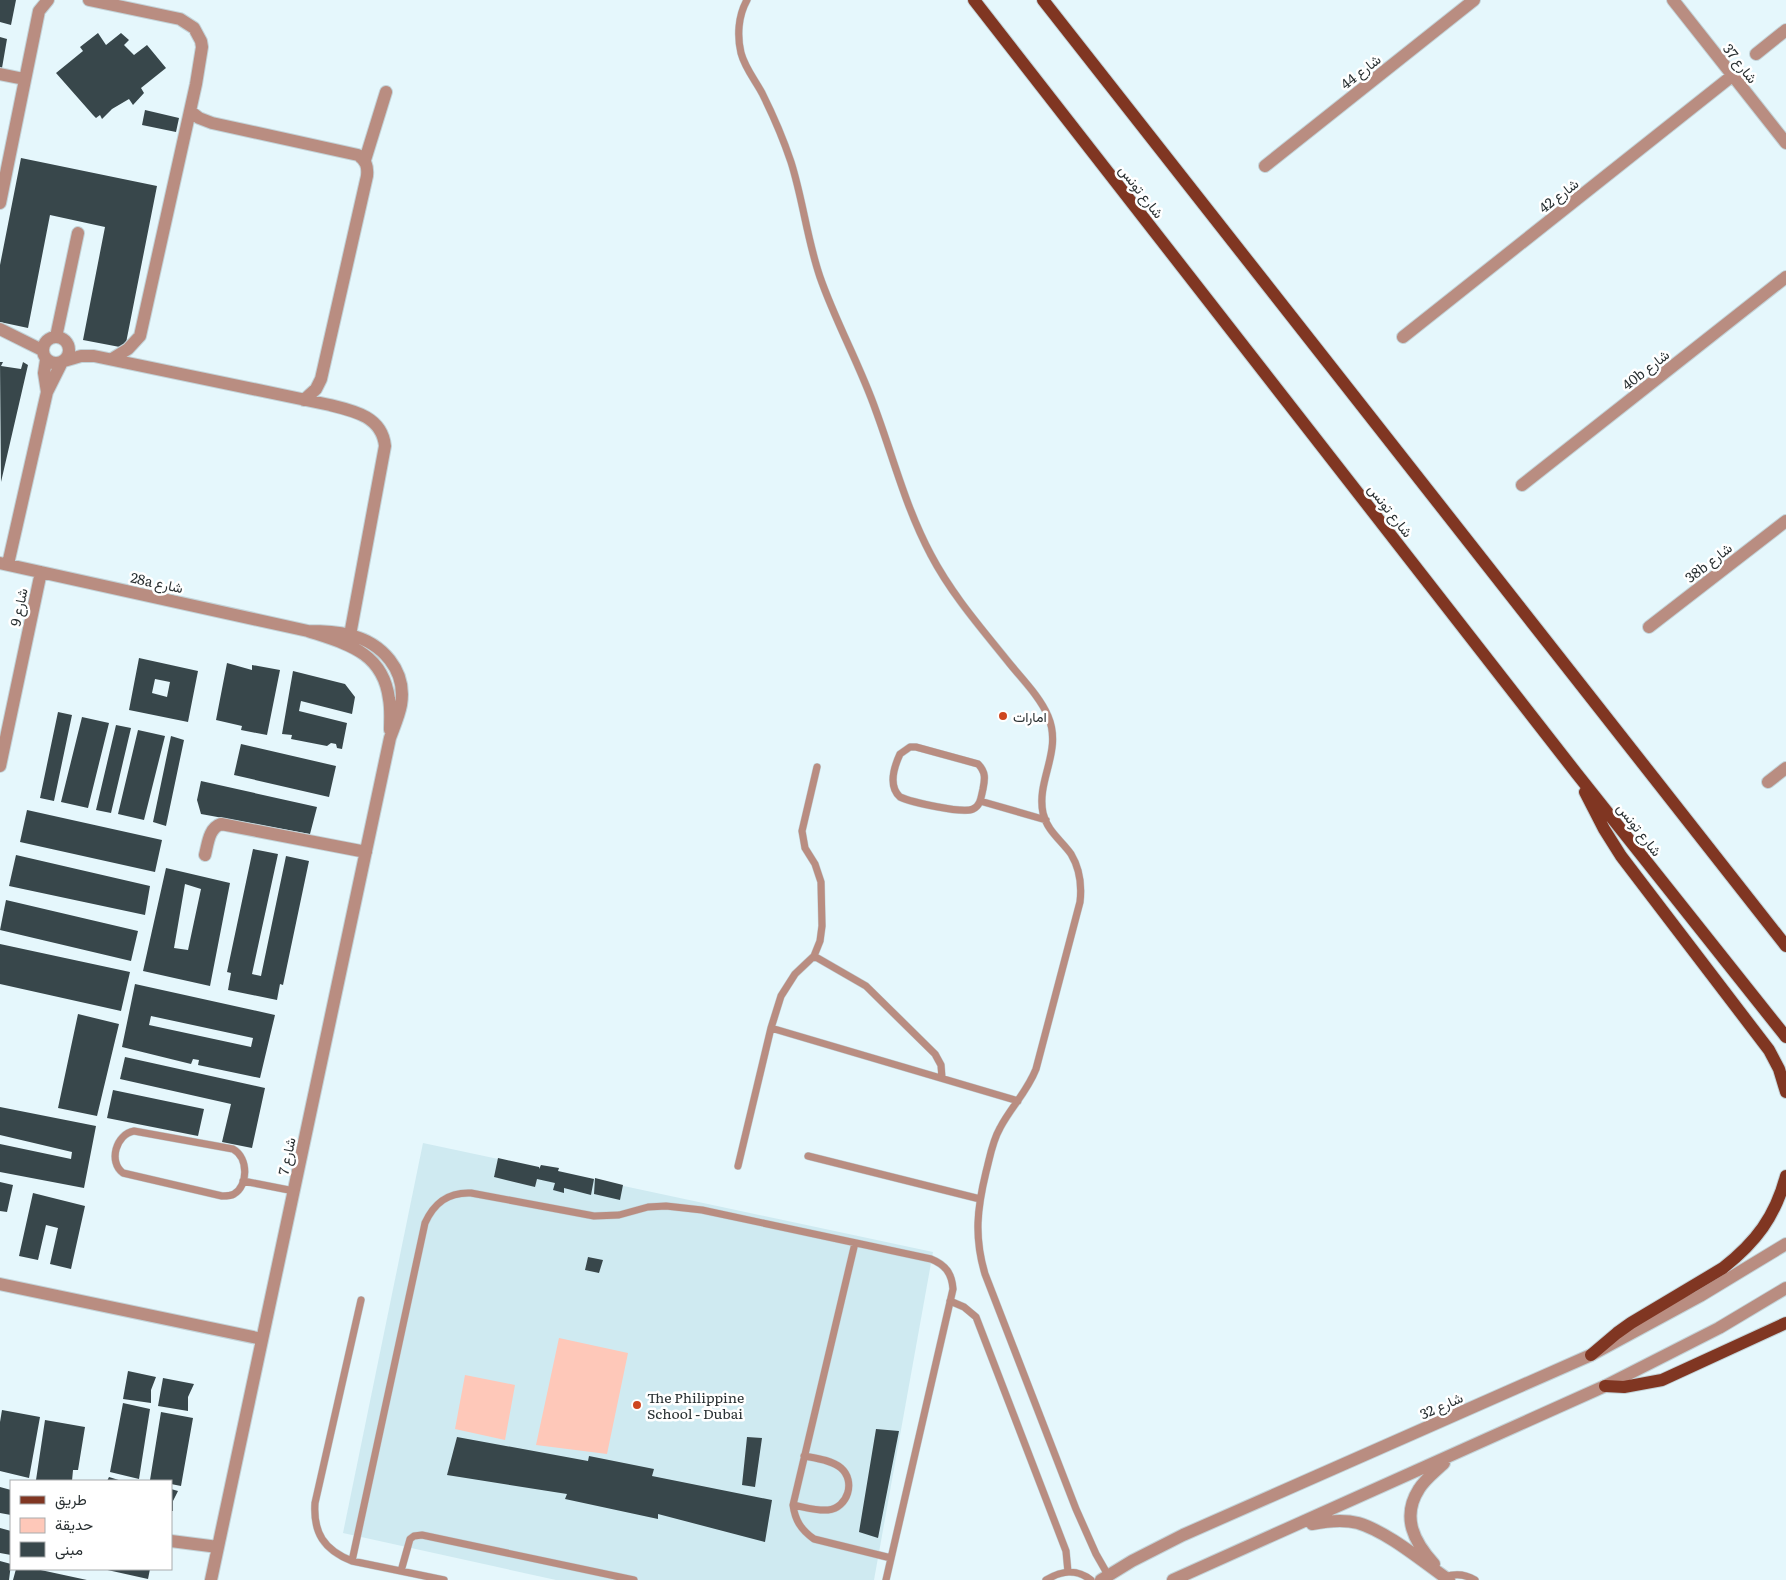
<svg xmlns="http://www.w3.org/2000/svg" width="1786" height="1580" viewBox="0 0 1786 1580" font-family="Literata,Vazirmatn,serif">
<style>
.built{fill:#cfeaf1}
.green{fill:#fec8b9}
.building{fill:#38474b;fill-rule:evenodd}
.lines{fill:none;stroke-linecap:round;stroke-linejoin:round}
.service-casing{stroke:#c3d3d8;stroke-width:8}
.minor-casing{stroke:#c3d3d8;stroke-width:14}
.primary-casing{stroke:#c3d3d8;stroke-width:14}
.service{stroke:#b98d81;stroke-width:7}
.minor{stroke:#b98d81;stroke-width:12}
.primary{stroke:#803622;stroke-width:12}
.poi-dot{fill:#ce461f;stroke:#fff;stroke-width:2}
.labels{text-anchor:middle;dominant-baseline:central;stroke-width:5;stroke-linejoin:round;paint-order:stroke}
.street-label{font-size:14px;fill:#293032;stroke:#fff}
.poi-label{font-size:14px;fill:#293032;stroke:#fff;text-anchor:start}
</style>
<rect width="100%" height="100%" fill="#e5f7fc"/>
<path class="built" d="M 423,1143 L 933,1252 L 874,1580 L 556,1580 L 343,1533 Z"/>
<path class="green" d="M 559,1338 L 628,1353 L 607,1454 L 536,1445 Z
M 465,1375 L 515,1385 L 505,1440 L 455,1429 Z"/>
<path class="building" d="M 0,0 L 16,0 L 11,25 L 0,22 Z
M 98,33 L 106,45 L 121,33 L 129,40 L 124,45 L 134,55 L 147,45 L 166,68 L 141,88 L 144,93 L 133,105 L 129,99 L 112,109 L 102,119 L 100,115 L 96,118 L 93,115 L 56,73 L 83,51 L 80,47 Z
M 0,37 L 7,39 L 2,68 L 0,67 Z
M 145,110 L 179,118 L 176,132 L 142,125 Z
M 21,158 L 157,186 L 125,348 L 83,340 L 105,227 L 50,215 L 28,328 L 0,322 L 0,265 Z
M 0,362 L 3,362 L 1,366 L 21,369 L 23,362 L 28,365 L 1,482 Z
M 139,658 L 198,671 L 188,722 L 129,710 ZM 155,679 L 170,682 L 167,697 L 152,693 Z
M 227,663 L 252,670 L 252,665 L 280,670 L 267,735 L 241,730 L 242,726 L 216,720 Z
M 293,671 L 345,684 L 355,697 L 352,714 L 301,701 L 299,711 L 347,723 L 342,749 L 337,748 L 336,744 L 331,743 L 327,746 L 291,739 L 292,735 L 282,734 Z
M 58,712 L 72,715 L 54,801 L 40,798 Z
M 82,717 L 109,723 L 88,808 L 61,802 Z
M 116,725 L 131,728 L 111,813 L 96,810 Z
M 138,730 L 165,736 L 144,820 L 118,814 Z
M 171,736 L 184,740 L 166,826 L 153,822 Z
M 241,744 L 336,766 L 329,797 L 234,775 Z
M 201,781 L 317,807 L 310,834 L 201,814 L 197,800 Z
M 27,810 L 162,840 L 155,872 L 20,842 Z
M 253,849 L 278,854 L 252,974 L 261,976 L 286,856 L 309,861 L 283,985 L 280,984 L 277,1000 L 228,990 L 231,973 L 227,972 Z
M 16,855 L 150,886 L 145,915 L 9,886 Z
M 166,868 L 230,883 L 210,986 L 143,971 ZM 185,884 L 201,889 L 188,950 L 174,948 Z
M 6,900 L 138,931 L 131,961 L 0,930 Z
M 0,944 L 130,972 L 121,1011 L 0,984 Z
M 135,984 L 275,1015 L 260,1078 L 198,1065 L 199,1060 L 193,1059 L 191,1064 L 122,1047 ZM 151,1016 L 253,1038 L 251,1047 L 149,1025 Z
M 78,1014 L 119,1024 L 97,1116 L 58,1108 Z
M 125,1057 L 265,1088 L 252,1148 L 222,1142 L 231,1104 L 120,1079 Z
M 113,1090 L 204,1109 L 198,1136 L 107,1118 Z
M 0,1107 L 96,1126 L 84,1188 L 0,1172 L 0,1144 L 71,1159 L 72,1152 L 0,1135 Z
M 498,1158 L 539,1167 L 539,1169 L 541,1165 L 559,1168 L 558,1171 L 594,1179 L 591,1195 L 564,1188 L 564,1193 L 553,1190 L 555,1183 L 537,1179 L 535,1187 L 494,1177 Z
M 595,1178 L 623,1185 L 620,1200 L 594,1194 Z
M 0,1182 L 13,1185 L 7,1212 L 0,1211 Z
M 33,1193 L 85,1206 L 71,1269 L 50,1264 L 58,1228 L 46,1225 L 38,1260 L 19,1256 Z
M 588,1257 L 603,1260 L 599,1273 L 585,1270 Z
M 128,1371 L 156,1377 L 151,1390 L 151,1403 L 123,1399 Z
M 163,1378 L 194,1384 L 188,1397 L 188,1411 L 158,1406 Z
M 123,1403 L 150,1409 L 139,1479 L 110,1472 Z
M 2,1410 L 40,1417 L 29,1478 L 0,1471 L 0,1422 Z
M 161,1412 L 193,1418 L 181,1486 L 171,1484 L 171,1481 L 150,1480 Z
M 45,1420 L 85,1427 L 78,1470 L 73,1470 L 72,1481 L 36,1480 Z
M 876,1429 L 899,1431 L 878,1538 L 859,1532 Z
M 457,1437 L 588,1461 L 589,1456 L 654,1469 L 652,1476 L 772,1500 L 765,1542 L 658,1514 L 658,1519 L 565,1499 L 567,1494 L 447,1475 Z
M 747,1437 L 762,1438 L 755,1487 L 742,1485 Z
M 109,1477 L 122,1481 L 107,1481 Z
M 0,1487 L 11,1490 L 11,1515 L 0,1513 Z
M 171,1489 L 178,1491 L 173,1501 L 173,1511 L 171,1511 Z
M 0,1528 L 11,1531 L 11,1555 L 0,1553 Z
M 0,1561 L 11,1564 L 9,1580 L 0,1580 Z
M 16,1569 L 36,1569 L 87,1580 L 13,1580 Z
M 103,1569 L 150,1569 L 148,1579 Z"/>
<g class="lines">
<defs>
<path id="service" d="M 747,0 C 738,16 737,36 741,53 C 745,68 755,80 762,93 C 773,115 783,138 791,162 C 803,200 807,239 820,277 C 836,323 860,365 876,411 C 894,460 906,508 931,555 C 952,595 982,629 1010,664 C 1023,680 1040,697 1048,716 C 1063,751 1036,780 1043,813 C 1047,831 1061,840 1071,854 C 1080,869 1082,885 1080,902 L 1036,1069 C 1027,1092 1011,1107 1000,1128 C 992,1142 990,1157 986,1172 C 977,1209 974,1237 985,1274 L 1076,1509 L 1096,1554 L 1108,1575
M 910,747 L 916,747 L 978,764 C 986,772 985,779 983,789 C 981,797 981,805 973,809 C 963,814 911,802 900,797 C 888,786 894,767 900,754 Z
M 980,801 L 1046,820
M 814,956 L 866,986 L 935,1054 L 941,1065 L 942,1078
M 771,1028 L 1018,1101
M 134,1131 L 233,1149 C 249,1158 248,1186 234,1194 C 231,1196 226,1196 222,1196 L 123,1173 C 108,1162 116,1134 134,1131 Z
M 808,1156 L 980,1199
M 738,1166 L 771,1028 L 781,996 L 795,974 L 814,956 L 820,941 L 822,926 L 821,882 L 815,864 L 805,848 L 802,831 L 817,767
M 243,1181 L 294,1191
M 855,1243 L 793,1505 C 795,1520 801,1530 814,1539 L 891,1558
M 361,1300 L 315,1503 C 313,1533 324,1550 352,1561 L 444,1580
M 950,1301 L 964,1307 L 976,1317 L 1066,1551 L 1068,1572
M 793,1505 C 804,1507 817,1511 828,1510 C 848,1508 856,1481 841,1468 C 832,1460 815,1458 804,1456
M 352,1561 L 425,1223 C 434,1203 448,1192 471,1193 L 594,1216 L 619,1215 L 648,1207 L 666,1206 L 702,1210 L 931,1259 C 946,1265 952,1274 953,1289 L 886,1580
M 401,1571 L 410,1539 L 414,1536 L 422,1535 L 634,1580
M 1445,1577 C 1456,1573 1465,1574 1475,1580
M 1046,1580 C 1061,1571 1076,1568 1091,1580"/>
<path id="minor" d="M 89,0 L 180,19 L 194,28 L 201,41 L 202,47 L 196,84 L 140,336 L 128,349 L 112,359
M 1673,0 L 1786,143
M 1756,54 L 1786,30
M 0,74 L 24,79
M 190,111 L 199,118 L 212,123 L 358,155 C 366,161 368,166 367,176 L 321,379 L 316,389 L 304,400
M 365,160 L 386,92
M 1265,166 L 1474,0
M 0,203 L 39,11 L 48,0
M 0,329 L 42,350
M43 350a13 13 0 1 1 26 0a13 13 0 1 1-26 0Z
M 56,337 L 78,233
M 1403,337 L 1732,76
M 46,360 L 44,373 L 47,392
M 64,361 L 81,356 L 94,356 L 330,405 C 355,411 382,417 385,446 L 350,635
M 1522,485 L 1786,277
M 0,563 L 308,631 C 347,644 383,652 389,699 C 391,709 390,720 390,730
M 8,564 L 47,392 L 62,362
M 1649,627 L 1786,521
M 0,766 L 41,572
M 1768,782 L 1786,768
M 205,855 C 208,843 209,828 221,824 L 366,852
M 0,1284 L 262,1339
M 1312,1524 C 1327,1521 1343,1519 1358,1523 C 1388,1532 1423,1562 1449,1580
M 171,1541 L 218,1547
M 1434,1564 C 1414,1542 1401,1517 1419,1489 C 1425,1479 1436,1471 1444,1463
M 211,1580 L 390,738 C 394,727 399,716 401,705 C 407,670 382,643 350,635 C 337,632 322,631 308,631
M 1101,1580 L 1132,1561 L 1183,1535 L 1591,1355 L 1700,1296 L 1786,1244
M 1173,1580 L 1605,1386 L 1719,1328 L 1786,1288"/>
<path id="primary" d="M 974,0 L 1577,774 L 1786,1037
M 1043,0 L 1786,946
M 1585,792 L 1604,829 L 1621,856 L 1769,1050 L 1779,1069 L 1786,1092
M 1591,1355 L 1617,1333 L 1631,1323 L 1723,1268 C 1756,1242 1775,1217 1786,1176
M 1605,1386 L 1624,1387 L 1662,1380 L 1786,1323"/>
</defs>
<use href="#service" class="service-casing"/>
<use href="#minor" class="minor-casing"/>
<use href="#primary" class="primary-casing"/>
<use href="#service" class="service"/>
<use href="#minor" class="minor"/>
<use href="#primary" class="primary"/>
</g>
<g class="poi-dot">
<circle cx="1003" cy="716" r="5"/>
<circle cx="637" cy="1405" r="5"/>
</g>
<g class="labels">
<g class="street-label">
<text transform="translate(1741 63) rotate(52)">شارع 37</text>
<text transform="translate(1360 71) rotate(-38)">شارع 44</text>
<text transform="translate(1142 191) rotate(52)">شارع تونس</text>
<text transform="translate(1558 195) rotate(-38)">شارع 42</text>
<text transform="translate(1645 369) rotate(-38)">40b شارع</text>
<text transform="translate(1391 510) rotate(52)">شارع تونس</text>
<text transform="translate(1708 562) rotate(-38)">38b شارع</text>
<text transform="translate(157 582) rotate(12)">28a شارع</text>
<text transform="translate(18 607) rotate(-78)">شارع 9</text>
<text transform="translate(1640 829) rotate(52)">شارع تونس</text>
<text transform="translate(286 1156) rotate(-78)">شارع 7</text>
<text transform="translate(1441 1405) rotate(-24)">شارع 32</text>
</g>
<g class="poi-label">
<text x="1013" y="716">امارات</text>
<text x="647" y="1397">The Philippine<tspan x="647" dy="16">School - Dubai</tspan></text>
</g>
</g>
<rect x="10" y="1480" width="162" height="90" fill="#ffffff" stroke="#a9acad"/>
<rect x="20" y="1496" width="25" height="8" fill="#803622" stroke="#a9acad"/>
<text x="55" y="1505" font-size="15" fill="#293032">طريق</text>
<rect x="20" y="1518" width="25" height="15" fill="#fec8b9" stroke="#a9acad"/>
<text x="55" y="1530" font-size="15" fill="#293032">حديقة</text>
<rect x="20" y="1542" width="25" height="15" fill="#38474b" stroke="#a9acad"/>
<text x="55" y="1555" font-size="15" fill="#293032">مبنى</text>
</svg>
